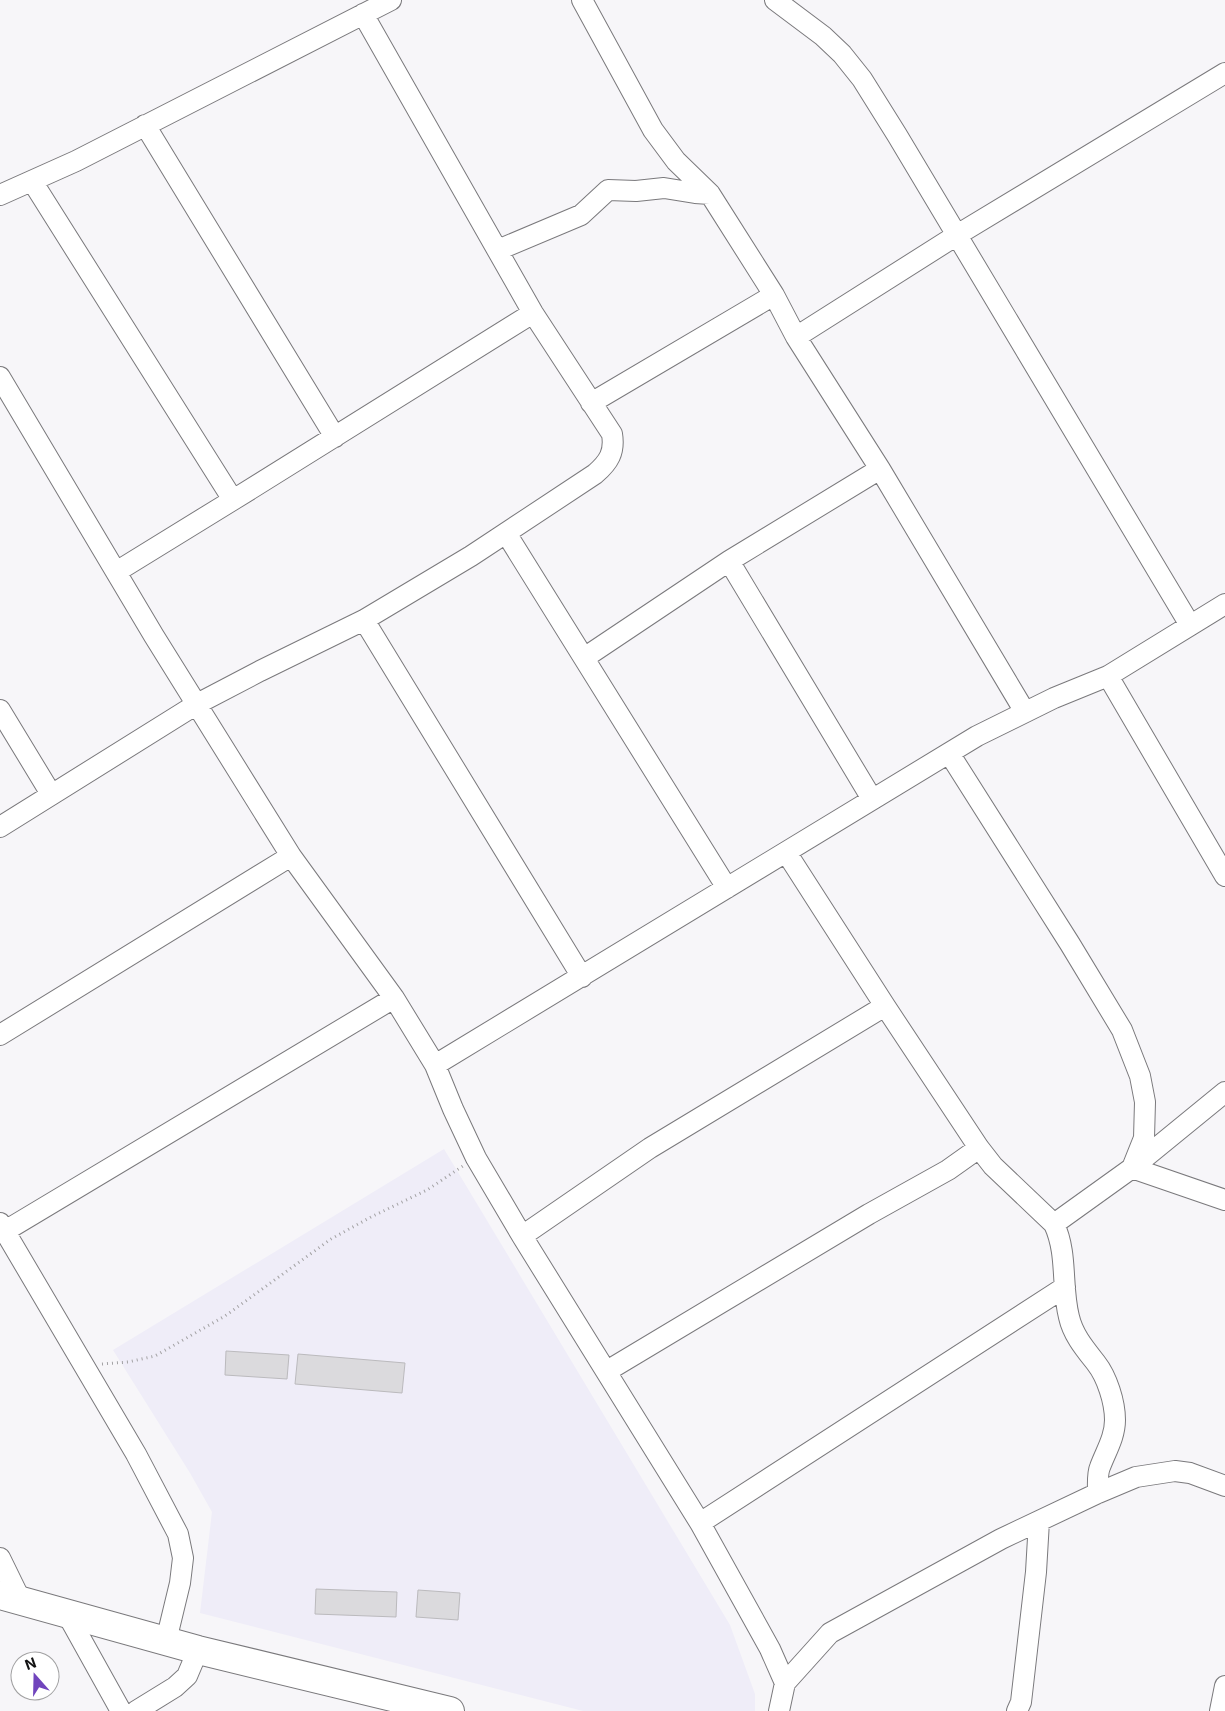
<svg xmlns="http://www.w3.org/2000/svg" width="1225" height="1711" viewBox="0 0 1225 1711" font-family="Inter,sans-serif">
<style>
.built{fill:#efedf8}
.building{fill:#dbdadd;stroke:#bbbabd}
.lines{fill:none;stroke-linecap:round;stroke-linejoin:round}
.street-casing{stroke:#7a797c;stroke-width:22}
.secondary-casing{stroke:#7a797c;stroke-width:30}
.path{stroke:#a3a2a4;stroke-width:3;stroke-dasharray:1 4;stroke-linecap:butt}
.street{stroke:#fff;stroke-width:20}
.secondary{stroke:#fff;stroke-width:28}
</style>
<rect width="100%" height="100%" fill="#f7f6f9"/>
<path class="built" d="M 444,1149 L 730,1625 L 755,1694 L 755,1711 L 583,1711 L 200,1613 L 212,1512 L 190,1473 L 113,1350 Z"/>
<path class="building" d="M 226,1351 L 289,1355 L 287,1379 L 225,1375 Z
M 298,1354 L 405,1363 L 402,1393 L 295,1384 Z
M 316,1589 L 397,1592 L 396,1617 L 315,1614 Z
M 418,1590 L 460,1593 L 458,1620 L 416,1617 Z"/>
<g class="lines">
<defs>
<path id="street" d="M 582,0 L 653,130 L 676,161 L 710,194 L 774,295 L 796,337 L 880,469 L 1025,712
M 775,0 L 823,36 L 842,54 L 862,79 L 897,135 L 1190,625
M 145,125 L 335,437
M 32,181 L 233,500
M 0,195 L 76,161 L 391,0
M 498,250 L 581,215 L 608,190 L 636,191 L 664,188 L 695,193 L 710,194
M 796,337 L 957,235 L 1225,73
M 0,377 L 154,636 L 291,856 L 394,998 L 435,1065 L 453,1109 L 476,1158 L 522,1236 L 700,1523 L 770,1649 L 785,1683 L 779,1711
M 591,403 L 774,295
M 506,533 L 727,888
M 729,561 L 872,799
M 116,572 L 233,500 L 533,313
M 364,620 L 582,977
M 584,658 L 729,561 L 880,469
M 1108,676 L 1225,876
M 0,710 L 51,794
M 949,753 L 1070,944 L 1122,1030 L 1140,1076 L 1145,1102 L 1144,1138 L 1132,1168 L 1225,1200
M 0,827 L 197,704 L 260,671 L 364,620 L 471,556 L 595,474 C 609,462 615,452 612,434 L 533,313 L 363,14
M 786,852 L 885,1006 L 979,1148 L 993,1166 L 1054,1224 C 1068,1254 1061,1286 1069,1317 C 1073,1335 1085,1349 1096,1363 C 1107,1377 1115,1402 1115,1420 C 1115,1437 1106,1451 1100,1467 C 1097,1474 1098,1485 1098,1493
M 0,1035 L 291,856
M 435,1065 L 977,736 L 1054,698 L 1108,676 L 1225,604
M 0,1223 L 136,1454 L 178,1534 L 183,1558 L 180,1583 L 166,1641
M 1054,1224 L 1132,1168 L 1225,1092
M 5,1231 L 394,998
M 522,1236 L 650,1148 L 885,1006
M 607,1371 L 869,1214 L 948,1170 L 979,1148
M 700,1523 L 1065,1287
M 0,1558 L 21,1601
M 67,1614 L 121,1711
M 785,1683 L 830,1633 L 1001,1539 L 1098,1493 L 1136,1477 L 1175,1471 L 1190,1473 L 1225,1486
M 136,1711 L 175,1687 L 187,1676 L 198,1650
M 1017,1711 L 1021,1702 L 1036,1572 L 1039,1521
M 1220,1711 L 1225,1686"/>
<path id="secondary" d="M 0,1595 L 198,1650 L 450,1711"/>
</defs>
<use href="#street" class="street-casing"/>
<use href="#secondary" class="secondary-casing"/>
<path class="path" d="M 102,1364 L 128,1362 L 155,1356 L 225,1316 L 331,1239 L 371,1217 L 427,1190 L 463,1166"/>
<use href="#street" class="street"/>
<use href="#secondary" class="secondary"/>
</g>
<g transform="translate(35 1676) rotate(340)"><circle r="24" fill="#ffffff" stroke="#a0a0a1"/>
<path d="M0-4L9 19L0 12L-9 19Z" fill="#7145bd"/>
<text y="-8" font-size="14" font-weight="bold" text-anchor="middle" fill="#121213">N</text>
</g>
</svg>
